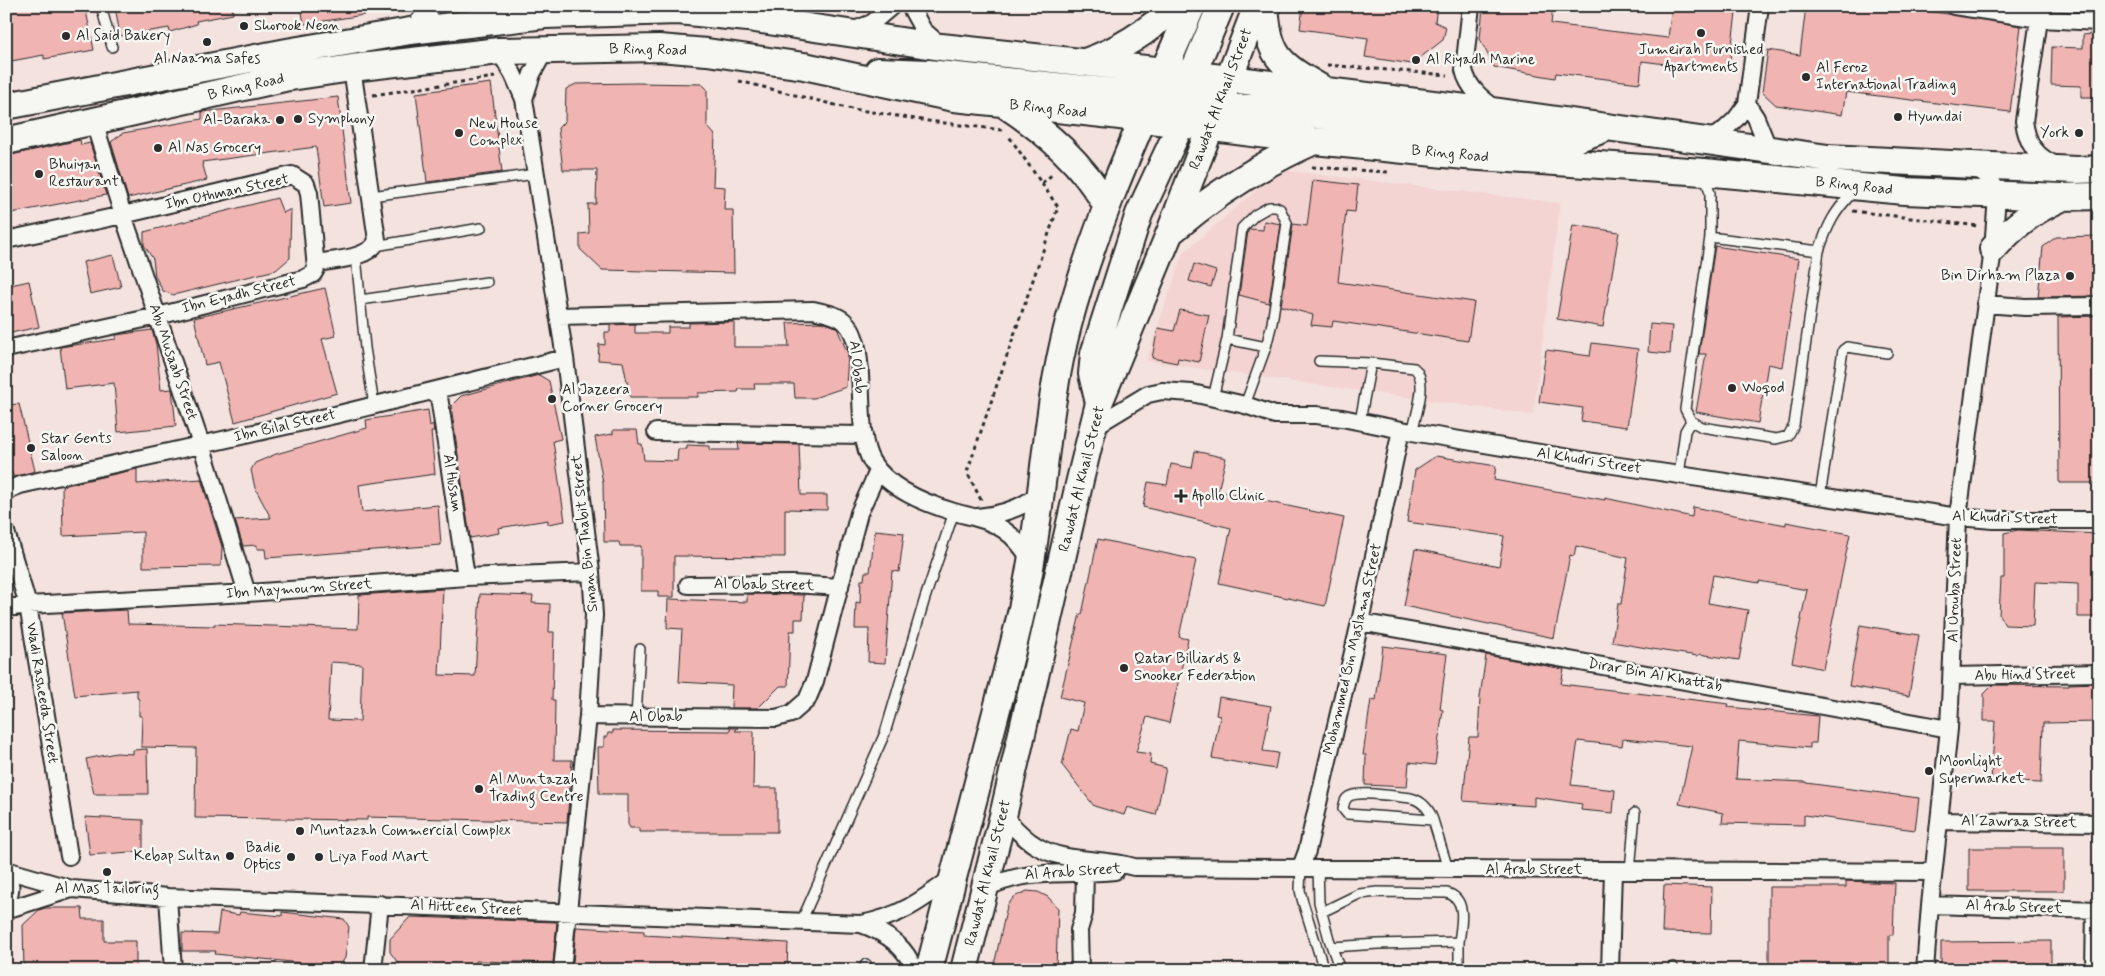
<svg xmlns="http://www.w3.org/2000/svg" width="2105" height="976" viewBox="0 0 2105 976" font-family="Mynerve,sans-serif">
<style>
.built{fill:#f3d4d2}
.building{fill:#f0b4b2;stroke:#2b2b2b;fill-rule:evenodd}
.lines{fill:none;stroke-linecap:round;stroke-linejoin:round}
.service-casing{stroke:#2b2b2b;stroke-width:12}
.minor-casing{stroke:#2b2b2b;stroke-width:20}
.tertiary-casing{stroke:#2b2b2b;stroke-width:25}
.primary-casing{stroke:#2b2b2b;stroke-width:30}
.path{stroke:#2b2b2b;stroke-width:3;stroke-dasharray:4 4;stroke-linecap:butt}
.service{stroke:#f6f6f2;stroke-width:9}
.minor{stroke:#f6f6f2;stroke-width:16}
.tertiary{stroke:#f6f6f2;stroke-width:21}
.primary{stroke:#f6f6f2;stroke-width:26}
.poi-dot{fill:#2b2b2b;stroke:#f6f6f2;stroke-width:2}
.labels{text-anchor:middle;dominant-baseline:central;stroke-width:5;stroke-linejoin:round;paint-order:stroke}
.poi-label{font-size:15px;fill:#2b2b2b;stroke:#f6f6f2;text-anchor:start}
.street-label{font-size:15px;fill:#2b2b2b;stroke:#f6f6f2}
</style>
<rect width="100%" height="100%" fill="#f4e2df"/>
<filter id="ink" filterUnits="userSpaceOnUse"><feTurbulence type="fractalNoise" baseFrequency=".02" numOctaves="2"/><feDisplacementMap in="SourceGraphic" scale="10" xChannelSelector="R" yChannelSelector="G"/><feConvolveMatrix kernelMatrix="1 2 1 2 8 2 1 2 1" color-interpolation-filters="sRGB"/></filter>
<g filter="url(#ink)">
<path class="built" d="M 1280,170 L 1560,203 L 1533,415 L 1146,361 L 1183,253 Z"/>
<path class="building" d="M 6,6 L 85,6 L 94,50 L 44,59 L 44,55 L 6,62 Z
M 115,6 L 232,6 L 233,14 L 196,21 L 197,24 L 170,32 L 169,28 L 120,36 Z
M 301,6 L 363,6 L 364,15 L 304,24 Z
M 1303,6 L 1437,6 L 1435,22 L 1446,27 L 1443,40 L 1412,64 L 1365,57 L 1368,38 L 1300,29 Z
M 1483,6 L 1553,6 L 1551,24 L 1668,38 L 1672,6 L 1737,6 L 1730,59 L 1719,71 L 1642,61 L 1640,83 L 1556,73 L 1555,78 L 1494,67 L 1480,39 Z
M 1806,6 L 1889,6 L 1948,14 L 2021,26 L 2010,112 L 1846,92 L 1842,115 L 1776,105 L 1762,92 L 1768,50 L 1800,55 Z
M 2099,33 L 2099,97 L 2081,97 L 2081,86 L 2051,85 L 2052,47 L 2083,48 L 2083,35 Z
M 491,83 L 502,172 L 427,182 L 416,93 Z
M 637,83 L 702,84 L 707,89 L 707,126 L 715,135 L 713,186 L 725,187 L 724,210 L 733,210 L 734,273 L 602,270 L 580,249 L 580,234 L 589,233 L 588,204 L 596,204 L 597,170 L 563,170 L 558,128 L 565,121 L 566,89 L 576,84 Z
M 338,97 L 351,203 L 324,207 L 316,147 L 202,162 L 207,180 L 128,198 L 111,142 L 123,133 L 202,119 L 202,112 Z
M 80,140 L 81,145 L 90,143 L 106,195 L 6,214 L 6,159 L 12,158 L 11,155 Z
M 1313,180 L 1358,185 L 1355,212 L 1346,211 L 1338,282 L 1474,302 L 1468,341 L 1333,321 L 1332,327 L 1311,325 L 1313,315 L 1281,306 L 1293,224 L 1307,226 Z
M 277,198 L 283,213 L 291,209 L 290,246 L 290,258 L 276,270 L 173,295 L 163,291 L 155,276 L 153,259 L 144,245 L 144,232 Z
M 1264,221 L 1281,224 L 1269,303 L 1239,295 L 1248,231 L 1250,229 L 1263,230 Z
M 1573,225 L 1619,232 L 1603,327 L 1557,319 Z
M 2099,236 L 2099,296 L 2038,297 L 2043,247 L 2056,237 Z
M 1715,246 L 1799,259 L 1782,367 L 1768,364 L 1758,423 L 1696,412 L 1706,354 L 1699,354 Z
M 113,255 L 121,287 L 90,294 L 83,262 Z
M 1194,264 L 1216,271 L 1211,287 L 1189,281 Z
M 29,281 L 39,327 L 6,334 L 6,286 Z
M 325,288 L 336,336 L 322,339 L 337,393 L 235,422 L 219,362 L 205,365 L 194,318 Z
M 1180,310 L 1209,315 L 1199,362 L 1178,358 L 1177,363 L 1152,358 L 1158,328 L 1174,331 Z
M 2099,316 L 2099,483 L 2059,483 L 2058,317 Z
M 734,322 L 734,347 L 789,347 L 787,323 L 822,322 L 834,326 L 837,328 L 848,354 L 846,387 L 814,398 L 795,398 L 794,384 L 754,384 L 755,389 L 739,389 L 738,392 L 698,393 L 698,397 L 630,397 L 623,362 L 598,360 L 599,344 L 605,345 L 605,332 L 610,332 L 610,325 L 635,324 L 635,333 L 668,333 L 668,327 L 689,327 L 689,323 Z
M 1650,324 L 1672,326 L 1670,354 L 1648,352 Z
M 152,330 L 156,344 L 161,390 L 172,389 L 176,426 L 118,432 L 114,383 L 65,389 L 60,347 L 116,339 L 116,335 Z
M 1592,343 L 1638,349 L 1627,427 L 1581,421 L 1583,408 L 1539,402 L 1546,350 L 1590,356 Z
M 539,375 L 549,381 L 561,439 L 553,441 L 565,521 L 548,524 L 548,520 L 498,528 L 499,533 L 470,538 L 451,406 L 461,396 Z
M 19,404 L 35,471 L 13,477 L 13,474 L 6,469 L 6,405 Z
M 428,410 L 430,426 L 433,424 L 434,432 L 431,432 L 435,474 L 359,485 L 362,512 L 438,505 L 441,545 L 266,558 L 265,549 L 257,549 L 257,545 L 243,546 L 235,520 L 271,518 L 255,488 L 251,470 L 255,463 L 276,454 L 367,428 L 366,420 Z
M 613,430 L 637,430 L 639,444 L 642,444 L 644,460 L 677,461 L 678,449 L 687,449 L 687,445 L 710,446 L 710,450 L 739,450 L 738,443 L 799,444 L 801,495 L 827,495 L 827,510 L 785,509 L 785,557 L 674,556 L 674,597 L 658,597 L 658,591 L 641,591 L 641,546 L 620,546 L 619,542 L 604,542 L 603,483 L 595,437 L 613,434 Z
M 1195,451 L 1226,458 L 1218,491 L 1344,518 L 1325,606 L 1219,583 L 1231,528 L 1143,507 L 1148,482 L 1167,485 L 1171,464 L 1192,468 Z
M 1436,456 L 1496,466 L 1494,480 L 1605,500 L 1605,498 L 1692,517 L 1693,507 L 1786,525 L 1786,522 L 1850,534 L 1823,669 L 1792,662 L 1807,590 L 1759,581 L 1759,583 L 1713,575 L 1708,603 L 1748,610 L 1739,660 L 1699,654 L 1698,656 L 1664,651 L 1612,642 L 1618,604 L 1621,604 L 1628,558 L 1576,546 L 1574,556 L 1570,555 L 1554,638 L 1404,606 L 1415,549 L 1499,566 L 1504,536 L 1407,522 L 1415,470 Z
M 137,469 L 137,484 L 201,479 L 222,547 L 221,566 L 143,567 L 143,532 L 63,536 L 62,486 Z
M 875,530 L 904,533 L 899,572 L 892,571 L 885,663 L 868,662 L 869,629 L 855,629 L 856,602 L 860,603 L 861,580 L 864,580 L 865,572 L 870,572 Z
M 2018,530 L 2099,534 L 2099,617 L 2078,617 L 2078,584 L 2035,582 L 2033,626 L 2005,625 L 1999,615 L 2001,578 L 2004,578 L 2004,533 Z
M 1098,539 L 1196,560 L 1179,637 L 1188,639 L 1169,723 L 1147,717 L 1136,752 L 1151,754 L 1150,764 L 1166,768 L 1156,815 L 1127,807 L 1124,815 L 1094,806 L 1062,765 L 1071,729 L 1078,731 L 1084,703 L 1060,697 L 1080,614 L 1082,614 Z
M 443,589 L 439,675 L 475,676 L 480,594 L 533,596 L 532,603 L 550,604 L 549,632 L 554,632 L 552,700 L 555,700 L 554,760 L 572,760 L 567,822 L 367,817 L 367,820 L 195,818 L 196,748 L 141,747 L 142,716 L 139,716 L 139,699 L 137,698 L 137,690 L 75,696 L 62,613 L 127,610 L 128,624 L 214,626 L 214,624 L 358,629 L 359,595 ZM 331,662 L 362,664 L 360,721 L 328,720 Z
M 747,594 L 804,595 L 803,619 L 795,619 L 795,631 L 790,631 L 788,686 L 780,686 L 758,708 L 731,708 L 732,685 L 679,682 L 682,629 L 667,628 L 668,599 L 747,602 Z
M 1860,625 L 1919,635 L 1909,696 L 1849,686 Z
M 1383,646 L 1447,654 L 1440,709 L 1443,710 L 1435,765 L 1409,762 L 1407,787 L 1365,785 L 1366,755 L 1363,755 L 1371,699 L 1376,700 Z
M 1486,655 L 1564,669 L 1561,684 L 1729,704 L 1728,707 L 1818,716 L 1816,743 L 1810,743 L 1810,748 L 1739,741 L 1736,779 L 1806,782 L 1806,783 L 1919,798 L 1915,830 L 1804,815 L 1804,825 L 1722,823 L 1723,813 L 1679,804 L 1692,746 L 1623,739 L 1622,746 L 1578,741 L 1571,785 L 1615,790 L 1613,813 L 1581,810 L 1582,804 L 1534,797 L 1534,806 L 1463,801 L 1469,737 L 1478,737 L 1480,697 Z
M 2099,683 L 2099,722 L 2043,723 L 2041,783 L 1991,781 L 1995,721 L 1984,721 L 1984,694 L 1993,685 L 2069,686 L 2069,684 Z
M 1219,697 L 1271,706 L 1263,751 L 1278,753 L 1275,769 L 1212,758 L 1220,716 L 1216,715 Z
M 730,728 L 738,728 L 735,731 L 754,731 L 753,788 L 777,788 L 777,832 L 639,832 L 639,828 L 630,828 L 628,824 L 628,794 L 599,794 L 598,747 L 604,747 L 604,737 L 607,737 L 608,733 L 613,733 L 613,730 L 730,731 Z
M 147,749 L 148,794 L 94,794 L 86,759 L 116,753 L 133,754 L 133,750 Z
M 85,817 L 143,820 L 143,851 L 90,855 Z
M 1969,848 L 2064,848 L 2064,891 L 1969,891 Z
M 1846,881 L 1895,883 L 1893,935 L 1889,935 L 1889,970 L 1769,970 L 1769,887 L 1846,887 Z
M 1664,885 L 1712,887 L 1711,933 L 1662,932 Z
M 1027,891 L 1038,892 L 1048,897 L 1058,908 L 1056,970 L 993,970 L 1007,906 L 1014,897 Z
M 45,908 L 82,908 L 83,919 L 104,919 L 104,941 L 136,941 L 136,970 L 24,970 L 23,925 L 39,910 Z
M 220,912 L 239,915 L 240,912 L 282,916 L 282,912 L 344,919 L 349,927 L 345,958 L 339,967 L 215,954 L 216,951 L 182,951 L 182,933 L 217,934 Z
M 410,917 L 557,922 L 553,963 L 476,961 L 475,970 L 403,970 L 390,952 L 390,939 Z
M 576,927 L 644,931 L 644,935 L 788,943 L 787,970 L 578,970 L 578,964 L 573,963 Z
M 2051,941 L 2051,970 L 1941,970 L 1941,942 Z"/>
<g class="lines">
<defs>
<path id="service" d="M 101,6 L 112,47
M 1705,175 L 1710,193 L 1710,237 L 1685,409 L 1691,421 L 1702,427 L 1776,439 L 1788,436 L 1794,425 L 1819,251 C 1828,224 1834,212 1854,191
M 371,196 L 536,174
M 1710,237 L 1819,251
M 375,246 L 481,228
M 356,256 L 365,348 L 374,405
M 360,300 L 487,282
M 1227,339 L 1266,347
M 1319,361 L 1371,363 L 1414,368 C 1429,379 1416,415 1412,432
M 1213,398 L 1227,339 L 1242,228 L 1255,215 L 1269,207 L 1276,207 L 1280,209 L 1287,223 L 1272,323 L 1266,347 L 1245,405
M 1360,421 L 1371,363
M 1679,475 L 1685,431 L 1691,421
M 1820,496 L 1843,350 L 1847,347 L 1887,353
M 636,717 L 640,649
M 1433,820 L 1347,814 L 1343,809 C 1344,805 1344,801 1347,798 C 1355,789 1398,797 1411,798 C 1422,801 1429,808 1433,820 L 1448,869
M 1301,867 L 1300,890 L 1302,899 L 1324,970
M 1318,867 L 1319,902 L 1329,939 L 1340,970
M 1630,871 L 1635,813
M 1322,912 L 1359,894 L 1378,892 L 1447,893 C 1468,899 1461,925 1459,942
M 801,922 L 885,733 L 925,598 L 954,512
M 1332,947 L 1378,944 L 1459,942 L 1459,970
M 863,970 L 866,964
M 1673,970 L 1673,967"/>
<path id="minor" d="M 477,6 L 504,17
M 910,6 L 923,30 L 940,45
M 1471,6 L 1464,70 C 1468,88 1482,99 1496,109
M 1954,6 L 2040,19 L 2099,22
M 2041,6 L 2024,121 C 2027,144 2036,158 2059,166
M 410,31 L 433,6
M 852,31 L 872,23 L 892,6
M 499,51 L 513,74 L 524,99 L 565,358 L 591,572 L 594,615 L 588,716 L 562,970
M 524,99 L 532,74 L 545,50
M 1747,104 L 1756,118 L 1769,150
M 97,132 L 123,215 L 201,444 L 247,593
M 1705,141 L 1722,132 L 1736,119 L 1747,104 L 1760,6
M 6,240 L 123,215 L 292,175 L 306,184 L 309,193 L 316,269 L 313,274 L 303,279 L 158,316 L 6,349
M 316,263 C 333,260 371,259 377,240 L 352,68
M 1985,304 L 2025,307 L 2099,306
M 558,316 L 813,310 C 824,313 837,314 845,322 C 871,346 852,431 872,462 C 889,489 924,503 954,512 C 972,517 988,519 1004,530 C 1016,538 1024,549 1031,561
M 438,390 L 466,577
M 1092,428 L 1148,394 L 1162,391 L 1192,393 L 1245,405 L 1275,415 L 1316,415 L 1342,418 L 1412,432 L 1600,463 L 1958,517 L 1993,520 L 2099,520
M 656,432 L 864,435
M 6,494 L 10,489 L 20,485 L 335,415 L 565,358
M 977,517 C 1001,515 1021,509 1039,494
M 6,532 L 28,605 L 69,856
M 688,585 L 793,584 L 840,587
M 6,608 L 28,605 L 247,593 L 466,577 L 591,572
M 1360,622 L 1949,729
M 1952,676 L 2099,673
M 588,716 L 776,718 L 791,714 L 807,700 L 815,681 L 859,513 L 878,471
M 1003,816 C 1013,826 1023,838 1035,845 C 1064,864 1102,857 1134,867 L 1933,872
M 1939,821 L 2099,823
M 1301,867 L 1307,851 L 1360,622 L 1401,430
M 6,870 L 72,889 L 168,897 L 861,924 C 899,917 921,901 952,878
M 984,889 C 1028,867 1068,876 1115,871
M 168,897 L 173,970
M 1930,905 L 2099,910
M 6,910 L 72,889
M 861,924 C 884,932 906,945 914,970
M 373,970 L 380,904
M 1080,970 L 1079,930 L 1084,913 L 1085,872
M 1610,970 L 1613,871
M 1925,970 L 1930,905 L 1949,729 L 1958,517 L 1993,249 L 1997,196 C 1995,182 1985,172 1973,167
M 2094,970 L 2095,910"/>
<path id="tertiary" d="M 6,873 L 8,887 L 6,900"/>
<path id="primary" d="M 1265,6 C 1269,57 1278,63 1321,88
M 1085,62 C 1120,50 1148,32 1175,6
M 878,71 L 928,73 L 1164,97 C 1186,98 1201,96 1220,85
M 1191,92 L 1192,75 L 1221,6
M 6,106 L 287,52 L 410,31 L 545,15 L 678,11 L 748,18 L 941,47 L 1164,71 L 1499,112 L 1828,158 L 2076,170 L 2099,169
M 1007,106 C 1048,133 1082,163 1107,206
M 1204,107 L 1254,108 L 1556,141 L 1573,140 L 1601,130
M 6,141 L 284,78 L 352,68 L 499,51 L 659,48 L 707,52 L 804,66 L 954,98 L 1112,115 L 1314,141 L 1465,156 L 1704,172 L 1904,191 L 2062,197 L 2099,196
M 1173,230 C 1216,193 1262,164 1314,141
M 1993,249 C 2013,227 2032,211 2059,199
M 1099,403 L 1092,374 L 1094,354 L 1139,214 L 1181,124 L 1184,108
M 929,970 C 949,892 969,814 990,736 C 1002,687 1017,638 1026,589 C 1044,502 1045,412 1068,325 C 1097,215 1147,111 1192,6
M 964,970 L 1003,816 L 1080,480 L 1099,403 L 1170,232 L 1257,6"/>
</defs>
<use href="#service" class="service-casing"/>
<use href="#minor" class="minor-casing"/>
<use href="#tertiary" class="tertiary-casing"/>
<use href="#primary" class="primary-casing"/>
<path class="path" d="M 1327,65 L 1448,75
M 739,81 L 847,108 L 928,121 L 1002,130
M 373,95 L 495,77
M 1312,167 L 1388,172
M 1042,183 L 1054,173
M 1853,211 L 1978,226
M 981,500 L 967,472 L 1058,207 L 1008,135"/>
<use href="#service" class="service"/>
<use href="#minor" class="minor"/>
<use href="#tertiary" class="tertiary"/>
<use href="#primary" class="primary"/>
</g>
</g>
<g class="poi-dot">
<circle cx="244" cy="26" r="5"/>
<circle cx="1701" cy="33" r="5"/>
<circle cx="66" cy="36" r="5"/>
<circle cx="207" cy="42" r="5"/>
<circle cx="1416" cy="60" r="5"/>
<circle cx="1806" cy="77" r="5"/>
<circle cx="1898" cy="117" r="5"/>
<circle cx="298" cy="119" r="5"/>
<circle cx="280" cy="120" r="5"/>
<circle cx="459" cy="133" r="5"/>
<circle cx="2079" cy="133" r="5"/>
<circle cx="158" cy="148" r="5"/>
<circle cx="39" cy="174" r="5"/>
<circle cx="2070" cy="276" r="5"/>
<circle cx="1732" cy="388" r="5"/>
<circle cx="552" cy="399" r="5"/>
<circle cx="31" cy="448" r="5"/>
<path d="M1178.5 488.5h5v5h5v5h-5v5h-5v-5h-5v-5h5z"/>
<circle cx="1124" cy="668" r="5"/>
<circle cx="1929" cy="771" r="5"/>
<circle cx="479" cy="789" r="5"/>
<circle cx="300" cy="831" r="5"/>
<circle cx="230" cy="856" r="5"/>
<circle cx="291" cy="857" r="5"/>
<circle cx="319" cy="857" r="5"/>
<circle cx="107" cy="872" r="5"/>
</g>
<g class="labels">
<g class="poi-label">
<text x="254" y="26">Shorook Neon</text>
<text x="76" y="36">Al Said Bakery</text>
<text x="1701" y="50" text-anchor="middle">Jumeirah Furnished<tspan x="1701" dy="17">Apartments</tspan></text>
<text x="207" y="59" text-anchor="middle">Al Naama Safes</text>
<text x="1426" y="60">Al Riyadh Marine</text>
<text x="1816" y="68">Al Feroz<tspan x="1816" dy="17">International Trading</tspan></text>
<text x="1908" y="117">Hyundai</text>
<text x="308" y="119">Symphony</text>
<text x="270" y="120" text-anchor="end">Al-Baraka</text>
<text x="469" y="124">New House<tspan x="469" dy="17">Complex</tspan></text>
<text x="2069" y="133" text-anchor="end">York</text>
<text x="168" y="148">Al Nas Grocery</text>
<text x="49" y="165">Bhuiyan<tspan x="49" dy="17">Restaurant</tspan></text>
<text x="2060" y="276" text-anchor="end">Bin Dirham Plaza</text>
<text x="1742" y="388">Woqod</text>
<text x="562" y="390">Al Jazeera<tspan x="562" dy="17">Corner Grocery</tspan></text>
<text x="41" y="439">Star Gents<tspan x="41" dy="17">Saloon</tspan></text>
<text x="1192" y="496">Apollo Clinic</text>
<text x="1134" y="659">Qatar Billiards &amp;<tspan x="1134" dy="17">Snooker Federation</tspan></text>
<text x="1939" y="762">Moonlight<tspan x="1939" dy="17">Supermarket</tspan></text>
<text x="489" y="780">Al Muntazah<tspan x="489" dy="17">Trading Centre</tspan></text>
<text x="310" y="831">Muntazah Commercial Complex</text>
<text x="281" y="848" text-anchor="end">Badie<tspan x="281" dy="17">Optics</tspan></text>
<text x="220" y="856" text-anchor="end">Kebap Sultan</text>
<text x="329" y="857">Liya Food Mart</text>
<text x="107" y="889" text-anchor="middle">Al Mas Tailoring</text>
</g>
<g class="street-label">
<text transform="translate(648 50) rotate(1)">B Ring Road</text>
<text transform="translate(246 87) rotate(-13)">B Ring Road</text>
<text transform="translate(1221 99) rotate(-69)">Rawdat Al Khail Street</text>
<text transform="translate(1048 109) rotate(6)">B Ring Road</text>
<text transform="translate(1450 154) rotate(5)">B Ring Road</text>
<text transform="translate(1854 186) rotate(6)">B Ring Road</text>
<text transform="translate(227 192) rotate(-12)">Ibn Othman Street</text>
<text transform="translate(239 295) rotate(-14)">Ibn Eyadh Street</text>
<text transform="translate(173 362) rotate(71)">Abu Musaab Street</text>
<text transform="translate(857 367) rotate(83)">Al Obab</text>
<text transform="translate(285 426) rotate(-13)">Ibn Bilal Street</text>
<text transform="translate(1589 461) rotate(9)">Al Khudri Street</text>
<text transform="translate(1082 479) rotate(-76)">Rawdat Al Khail Street</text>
<text transform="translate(452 483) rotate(81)">Al Husam</text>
<text transform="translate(2005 518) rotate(2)">Al Khudri Street</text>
<text transform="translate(585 533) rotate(-96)">Sinan Bin Thabit Street</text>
<text transform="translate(764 585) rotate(1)">Al Obab Street</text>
<text transform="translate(299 589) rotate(-4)">Ibn Maymoum Street</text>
<text transform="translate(1955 590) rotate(-88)">Al Urouba Street</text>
<text transform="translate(1353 649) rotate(-77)">Mohammed Bin Maslama Street</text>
<text transform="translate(1655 675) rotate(10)">Dirar Bin Al Khattab</text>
<text transform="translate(2025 675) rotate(-1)">Abu Hind Street</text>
<text transform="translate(42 693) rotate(81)">Wadi Rasheeda Street</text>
<text x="656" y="717">Al Obab</text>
<text transform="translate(2019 822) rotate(1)">Al Zawraa Street</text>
<text x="1534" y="870">Al Arab Street</text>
<text transform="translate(1073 872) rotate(-4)">Al Arab Street</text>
<text transform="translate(988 873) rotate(-76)">Rawdat Al Khail Street</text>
<text transform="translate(2014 907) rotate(2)">Al Arab Street</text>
<text transform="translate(466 908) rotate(3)">Al Hitteen Street</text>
</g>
</g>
<rect width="2105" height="976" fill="none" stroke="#f6f6f2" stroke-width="25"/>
<rect x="12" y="12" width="2080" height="951" fill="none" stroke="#2b2b2b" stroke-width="2" filter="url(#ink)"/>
</svg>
